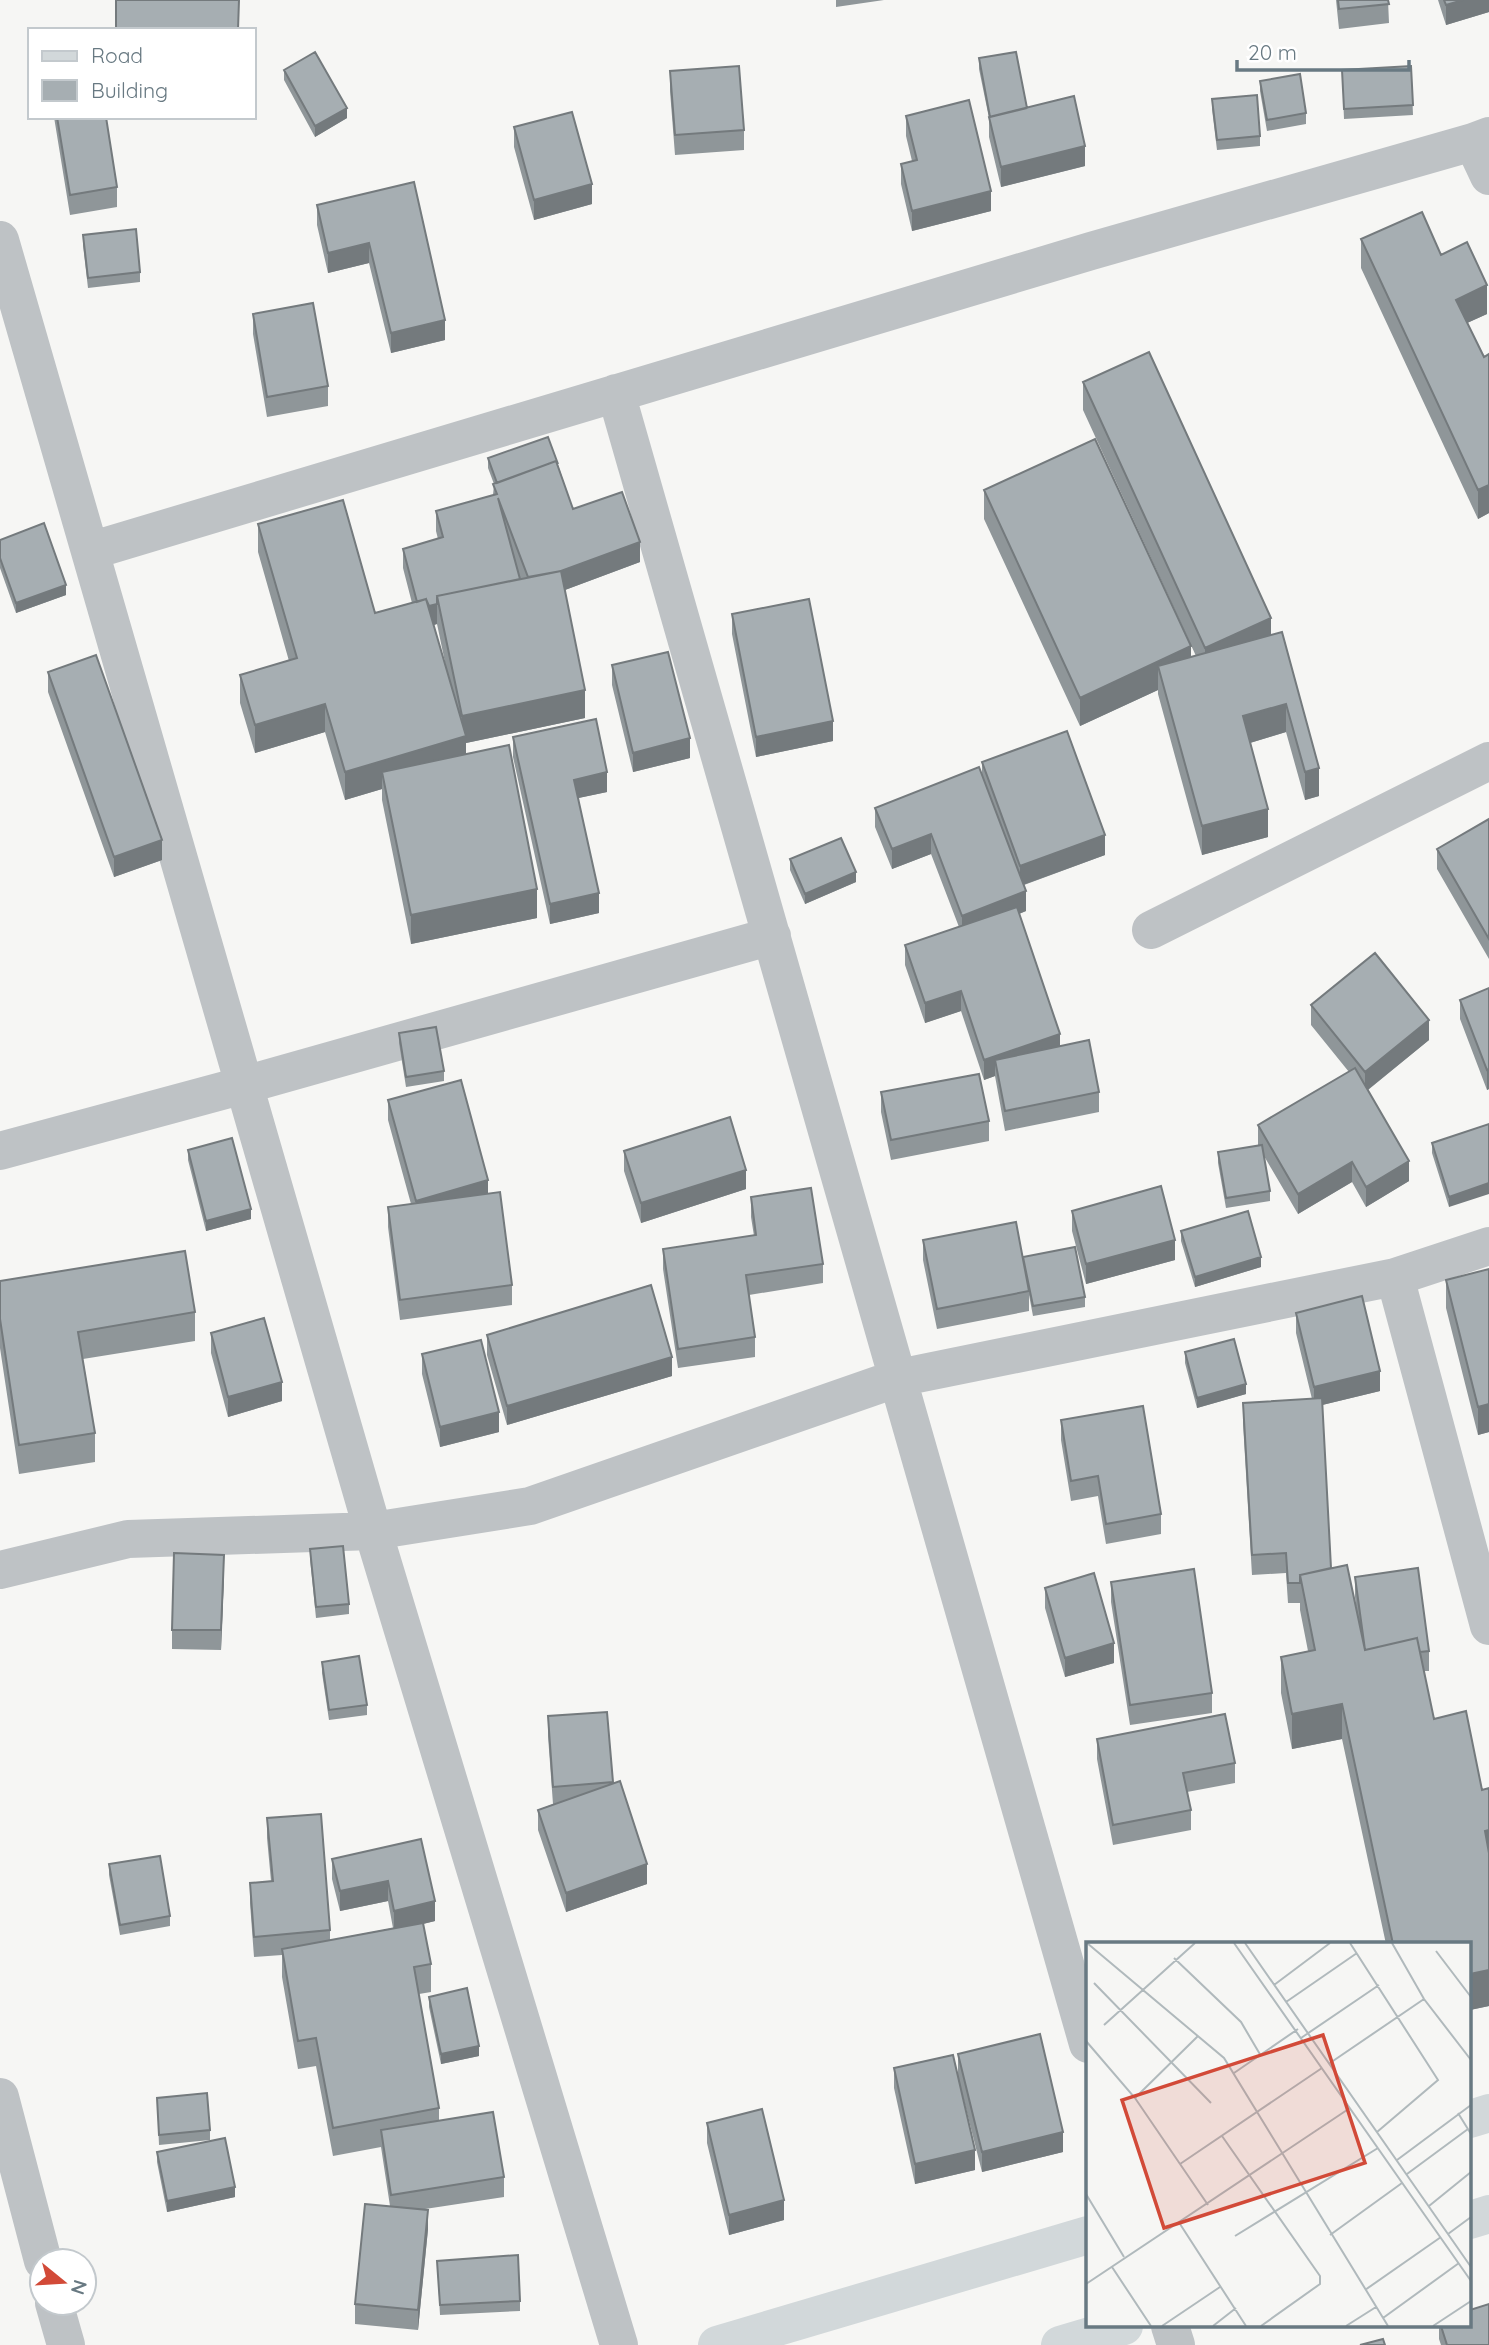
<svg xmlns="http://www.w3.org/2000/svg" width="1489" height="2345" viewBox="0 0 1489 2345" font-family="Quicksand,sans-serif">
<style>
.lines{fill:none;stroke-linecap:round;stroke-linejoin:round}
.minor{stroke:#bec2c5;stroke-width:38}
.major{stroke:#d2d8da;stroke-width:38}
.wall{fill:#8f9699;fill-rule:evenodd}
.shaded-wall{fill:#747a7d}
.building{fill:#a6aeb2;stroke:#747a7d;stroke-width:2}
.inset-road{fill:none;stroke:#b0b9bc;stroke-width:2}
.view{fill:#d24a38;fill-opacity:0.15;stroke:#d24a38;stroke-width:3.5}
.inset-edge{fill:none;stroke:#687982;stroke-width:3.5}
</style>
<rect width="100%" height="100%" fill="#f6f6f4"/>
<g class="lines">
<path class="minor" d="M 1473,142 L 1489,176
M 0,240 L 373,1531 L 619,2345
M 616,393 L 1088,2044
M 90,551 L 1091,251 L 1473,142 L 1489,136
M 1151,930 L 1489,761
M 0,1151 L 244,1085 L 772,936
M 1395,1277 L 1489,1626
M 0,1570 L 128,1539 L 373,1531 L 530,1506 L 898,1378 L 1395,1277 L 1489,1246
M 0,2097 L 43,2261
M 54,2303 L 66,2345
M 1170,2326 L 1176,2345"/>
<path class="major" d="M 1470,2119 L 1489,2113
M 1470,2220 L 1489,2214
M 717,2345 L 1088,2235
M 1060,2345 L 1124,2326"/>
</g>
<path class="wall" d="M 836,0 L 884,0 L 836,7 Z
M 1336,0 L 1388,0 L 1389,23 L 1339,29 Z
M 1438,0 L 1489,0 L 1489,12 L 1446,25 Z
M 979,58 L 1027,108 L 1085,166 L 1001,187 L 989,137 L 989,118 L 979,69 Z
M 1411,66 L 1413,115 L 1344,119 L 1342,70 Z
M 284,70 L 347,118 L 315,137 L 284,80 Z
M 670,71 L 744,130 L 744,150 L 675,155 L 670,91 Z
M 1260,81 L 1306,113 L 1306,124 L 1267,131 L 1260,91 Z
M 1212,99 L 1260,136 L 1260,146 L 1217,150 L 1212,109 Z
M 906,116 L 991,211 L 912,231 L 901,184 L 901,164 L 912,161 L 906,136 Z
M 54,117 L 106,117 L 117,187 L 117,207 L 70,215 Z
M 514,127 L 592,204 L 534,220 L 514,147 Z
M 414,182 L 445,340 L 391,353 L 369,263 L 328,273 L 317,225 L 317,205 Z
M 83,235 L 140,272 L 140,282 L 88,288 L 83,245 Z
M 1361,239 L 1441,255 L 1487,314 L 1467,323 L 1484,357 L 1489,354 L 1489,513 L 1478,519 L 1361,268 Z
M 253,314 L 328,386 L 328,406 L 267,417 L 253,334 Z
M 1083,382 L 1271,635 L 1319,796 L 1305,800 L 1286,732 L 1250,743 L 1268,837 L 1202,855 L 1158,694 L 1158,690 L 1080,726 L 984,519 L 984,490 L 1191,657 L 1196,656 L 1083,410 Z
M 488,458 L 558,465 L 573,509 L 640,562 L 565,590 L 585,718 L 466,743 L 466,754 L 537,918 L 411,944 L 382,800 L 382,789 L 345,800 L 325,732 L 255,753 L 240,703 L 240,675 L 289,661 L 258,552 L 258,524 L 375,613 L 412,603 L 403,568 L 403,549 L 438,539 L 436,531 L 436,511 L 493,495 L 494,484 L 488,468 ZM 437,624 L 446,667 L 434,625 Z
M 0,540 L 66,595 L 16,613 L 0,568 Z
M 732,614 L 833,741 L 756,757 L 732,634 Z
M 612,665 L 690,758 L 633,772 L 612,685 Z
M 48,672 L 162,860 L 114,877 L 48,692 Z
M 513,737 L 607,792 L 578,798 L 599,913 L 550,924 L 513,757 Z
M 982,762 L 1105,855 L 1024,885 L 1026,911 L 1019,914 L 1060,1047 L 1099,1092 L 1099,1112 L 1005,1131 L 995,1076 L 984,1080 L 961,1011 L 925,1023 L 905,965 L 905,945 L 959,927 L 931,854 L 892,869 L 875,827 L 875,808 L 982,777 Z
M 1489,819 L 1489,959 L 1437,869 L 1437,849 Z
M 790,859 L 856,882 L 805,904 L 790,870 Z
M 1489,988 L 1489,1089 L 1487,1090 L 1460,1019 L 1460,1000 Z
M 1311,1005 L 1429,1040 L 1368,1090 L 1409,1181 L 1366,1207 L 1352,1182 L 1298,1214 L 1264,1156 L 1270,1191 L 1270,1201 L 1226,1208 L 1218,1163 L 1218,1152 L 1258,1146 L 1258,1125 L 1349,1072 L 1311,1025 Z
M 399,1033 L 444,1071 L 444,1081 L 406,1087 L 399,1043 Z
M 881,1092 L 989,1121 L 989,1141 L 891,1160 L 881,1112 Z
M 388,1100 L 488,1194 L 512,1285 L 512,1305 L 400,1320 L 388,1227 L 388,1207 L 411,1204 L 388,1120 Z
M 1489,1124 L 1449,1207 L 1432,1153 L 1432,1143 Z
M 188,1150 L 251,1219 L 206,1231 L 188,1160 Z
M 624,1151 L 746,1189 L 641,1223 L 624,1171 Z
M 751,1197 L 823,1264 L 823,1283 L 749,1295 L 755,1337 L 755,1357 L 678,1368 L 663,1269 L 663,1249 L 754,1236 L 751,1217 Z
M 1072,1211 L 1175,1260 L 1086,1284 L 1072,1231 Z
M 1181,1231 L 1261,1267 L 1195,1287 L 1181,1241 Z
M 923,1240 L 1023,1262 L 1023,1257 L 1085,1297 L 1085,1307 L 1033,1316 L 1029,1295 L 1029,1311 L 937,1329 L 923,1260 Z
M 1489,1269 L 1489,1432 L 1478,1435 L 1446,1308 L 1446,1280 Z
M 0,1281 L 195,1312 L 195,1341 L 83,1359 L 95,1433 L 95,1462 L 19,1474 L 0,1348 Z
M 1296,1313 L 1380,1391 L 1322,1405 L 1331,1568 L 1357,1614 L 1355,1597 L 1355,1577 L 1429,1651 L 1429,1671 L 1424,1671 L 1434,1719 L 1482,1790 L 1489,1788 L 1489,2006 L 1470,2010 L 1470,1944 L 1386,1944 L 1342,1739 L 1292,1749 L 1281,1693 L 1281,1657 L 1308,1651 L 1300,1610 L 1300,1603 L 1288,1603 L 1286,1573 L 1252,1575 L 1243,1423 L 1243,1403 L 1312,1399 L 1296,1333 Z
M 211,1333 L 282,1401 L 228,1417 L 211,1353 Z
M 487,1335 L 672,1376 L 507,1425 L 487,1355 Z
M 1185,1352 L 1246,1394 L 1197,1408 L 1185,1363 Z
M 422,1354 L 499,1432 L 440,1447 L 422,1374 Z
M 1061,1420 L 1161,1514 L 1161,1534 L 1106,1544 L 1098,1496 L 1071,1501 L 1061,1440 Z
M 310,1549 L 349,1604 L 349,1614 L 316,1618 L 310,1559 Z
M 224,1575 L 221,1650 L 172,1649 L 172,1630 Z
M 1111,1582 L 1212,1693 L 1212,1713 L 1130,1725 L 1111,1602 Z
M 1045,1588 L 1114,1663 L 1065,1677 L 1045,1608 Z
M 322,1662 L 367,1705 L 367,1715 L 329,1720 L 322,1673 Z
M 607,1712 L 613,1783 L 647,1884 L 566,1912 L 538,1830 L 538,1810 L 553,1804 L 548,1736 L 548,1716 Z
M 1097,1739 L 1235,1763 L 1235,1783 L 1187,1792 L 1191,1810 L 1191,1830 L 1113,1845 L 1097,1759 Z
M 267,1818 L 330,1930 L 330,1940 L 393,1928 L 388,1901 L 340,1911 L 332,1879 L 332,1859 L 421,1839 L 435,1921 L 423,1924 L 431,1964 L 431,1992 L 419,1994 L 439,2108 L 439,2121 L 504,2177 L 504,2197 L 425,2209 L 428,2229 L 418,2330 L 355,2324 L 355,2304 L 390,2206 L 381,2147 L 333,2156 L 316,2066 L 298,2069 L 282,1977 L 282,1955 L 254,1957 L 250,1903 L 250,1883 L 271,1881 L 267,1838 Z
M 109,1864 L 170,1916 L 170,1926 L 120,1935 L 109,1875 Z
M 429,1997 L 479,2056 L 441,2064 L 429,2007 Z
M 958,2054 L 1063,2152 L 982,2172 L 960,2085 L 975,2170 L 915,2184 L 894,2088 L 894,2068 L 958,2073 Z
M 157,2098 L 210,2130 L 210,2140 L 159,2145 Z
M 707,2123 L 784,2220 L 729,2235 L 707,2143 Z
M 157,2152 L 235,2197 L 167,2212 L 157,2162 Z
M 437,2261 L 520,2301 L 520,2311 L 440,2315 Z
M 1439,2326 L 1441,2326 L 1489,2345 L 1441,2345 L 1439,2339 Z"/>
<path class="shaded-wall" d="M 1463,0 L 1489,0 L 1489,12 L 1446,25 L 1446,5 Z
M 347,108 L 347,118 L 315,137 L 315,126 Z
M 1085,146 L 1085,166 L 1001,187 L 1001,167 Z
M 592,184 L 592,204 L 534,220 L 534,200 Z
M 991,191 L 991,211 L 912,231 L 912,211 Z
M 369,243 L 369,263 L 328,273 L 328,253 Z
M 1487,285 L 1487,314 L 1456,328 L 1456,300 Z
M 445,320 L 445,340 L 391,353 L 391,333 Z
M 1489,485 L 1489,513 L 1478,519 L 1478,490 Z
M 640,542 L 640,562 L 530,603 L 530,583 Z
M 66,585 L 66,595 L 16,613 L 16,603 Z
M 437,604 L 437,624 L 419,629 L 419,609 Z
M 1271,618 L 1271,646 L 1205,676 L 1205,648 Z
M 1191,646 L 1191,675 L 1158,666 L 1158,690 L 1080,726 L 1080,698 Z
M 585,690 L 585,718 L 466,743 L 466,764 L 382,772 L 382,789 L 345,800 L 345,772 L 462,737 L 462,716 Z
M 325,704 L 325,732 L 255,753 L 255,725 Z
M 1286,704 L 1286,732 L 1243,745 L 1243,716 Z
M 833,721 L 833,741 L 756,757 L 756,737 Z
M 690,738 L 690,758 L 633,772 L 633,753 Z
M 1319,768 L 1319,796 L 1305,800 L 1305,772 Z
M 607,772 L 607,792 L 574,799 L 574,780 Z
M 1268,809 L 1268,837 L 1202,855 L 1202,826 Z
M 931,834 L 931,854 L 892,869 L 892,849 Z
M 1105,835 L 1105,855 L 1020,886 L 1020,866 Z
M 162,840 L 162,860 L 114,877 L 114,857 Z
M 856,872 L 856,882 L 805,904 L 805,894 Z
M 537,889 L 537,918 L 411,944 L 411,915 Z
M 1026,891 L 1026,911 L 962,936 L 962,916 Z
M 599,893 L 599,913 L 550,924 L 550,904 Z
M 961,991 L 961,1011 L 925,1023 L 925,1003 Z
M 1429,1020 L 1429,1040 L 1365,1092 L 1365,1072 Z
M 1060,1034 L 1060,1054 L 995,1060 L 995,1076 L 984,1080 L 984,1060 Z
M 1489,1069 L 1489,1089 L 1487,1090 L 1487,1070 Z
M 1409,1161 L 1409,1181 L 1366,1207 L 1366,1187 Z
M 1352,1162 L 1352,1182 L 1298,1214 L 1298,1194 Z
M 746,1170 L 746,1189 L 641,1223 L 641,1203 Z
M 488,1180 L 488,1200 L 416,1221 L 416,1201 Z
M 1489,1183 L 1489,1194 L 1449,1207 L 1449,1197 Z
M 251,1209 L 251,1219 L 206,1231 L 206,1221 Z
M 1175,1240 L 1175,1260 L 1086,1284 L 1086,1264 Z
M 1261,1257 L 1261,1267 L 1195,1287 L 1195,1277 Z
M 672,1357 L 672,1376 L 507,1425 L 507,1406 Z
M 1380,1371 L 1380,1391 L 1314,1407 L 1314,1387 Z
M 282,1382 L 282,1401 L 228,1417 L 228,1397 Z
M 1246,1384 L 1246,1394 L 1197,1408 L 1197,1398 Z
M 1489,1404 L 1489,1432 L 1478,1435 L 1478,1407 Z
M 499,1412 L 499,1432 L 440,1447 L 440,1427 Z
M 224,1555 L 224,1575 L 221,1650 L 221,1630 Z
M 1114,1643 L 1114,1663 L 1065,1677 L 1065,1658 Z
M 1342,1704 L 1342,1739 L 1292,1749 L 1292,1714 Z
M 1489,1830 L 1489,1865 L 1485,1831 Z
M 647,1864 L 647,1884 L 566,1912 L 566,1893 Z
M 388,1881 L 388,1901 L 340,1911 L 340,1891 Z
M 435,1901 L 435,1921 L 394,1931 L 394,1911 Z
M 1489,1970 L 1489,2006 L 1470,2010 L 1470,1974 Z
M 479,2046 L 479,2056 L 441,2064 L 441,2054 Z
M 1063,2132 L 1063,2152 L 982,2172 L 982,2152 Z
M 975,2150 L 975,2170 L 915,2184 L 915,2164 Z
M 235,2187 L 235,2197 L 167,2212 L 167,2201 Z
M 784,2200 L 784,2220 L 729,2235 L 729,2215 Z
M 428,2210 L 428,2229 L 418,2330 L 418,2310 Z"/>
<path class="building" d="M 116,0 L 239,0 L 238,30 L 116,30 Z
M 1338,0 L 1388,0 L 1389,4 L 1339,9 Z
M 1444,0 L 1463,0 L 1446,5 Z
M 315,52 L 347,108 L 315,126 L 284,70 Z
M 1016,52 L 1027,108 L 990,117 L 979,58 Z
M 739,66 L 744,130 L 675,135 L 670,71 Z
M 1411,66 L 1413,105 L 1344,109 L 1342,70 Z
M 1300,74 L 1306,113 L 1267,120 L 1260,81 Z
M 1257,95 L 1260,136 L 1217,140 L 1212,99 Z
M 1074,96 L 1085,146 L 1001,167 L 989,117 Z
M 969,100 L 991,191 L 912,211 L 901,164 L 917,160 L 906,116 Z
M 572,112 L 592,184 L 534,200 L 514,127 Z
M 57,117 L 106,117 L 117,187 L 70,195 Z
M 414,182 L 445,320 L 391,333 L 369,243 L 328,253 L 317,205 Z
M 1422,212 L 1441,255 L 1467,242 L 1487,285 L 1456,300 L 1484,357 L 1489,354 L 1489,485 L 1478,490 L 1361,239 Z
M 136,229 L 140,272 L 88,278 L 83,235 Z
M 313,303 L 328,386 L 267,397 L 253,314 Z
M 1149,352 L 1271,618 L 1205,648 L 1083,382 Z
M 548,437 L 558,464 L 556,461 L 497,483 L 488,458 Z
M 1095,439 L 1191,646 L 1080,698 L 984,490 Z
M 556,461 L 573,509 L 622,492 L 640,542 L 561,571 L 528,577 L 498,498 L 520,579 L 437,596 L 437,604 L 429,606 L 426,599 L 417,602 L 403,549 L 443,537 L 436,511 L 497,494 L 493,484 Z
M 343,500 L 375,613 L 426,599 L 466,736 L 345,772 L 325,704 L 255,725 L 240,675 L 297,658 L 258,524 Z
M 44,523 L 66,585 L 16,603 L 0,558 L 0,540 Z
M 561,571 L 585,690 L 462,716 L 437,596 Z
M 809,599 L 833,721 L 756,737 L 732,614 Z
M 1282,632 L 1319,768 L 1305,772 L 1286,704 L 1243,716 L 1268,809 L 1202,826 L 1158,666 Z
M 668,652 L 690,738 L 633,753 L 612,665 Z
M 96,655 L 162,840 L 114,857 L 48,672 Z
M 596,719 L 607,772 L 574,780 L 599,893 L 550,904 L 513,737 Z
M 1067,731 L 1105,835 L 1020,866 L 982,762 Z
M 509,745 L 537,889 L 411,915 L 382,772 Z
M 979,767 L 1026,891 L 962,916 L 931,834 L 892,849 L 875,808 Z
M 1489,819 L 1489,939 L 1437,849 Z
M 841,838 L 856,872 L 805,894 L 790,859 Z
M 1017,907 L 1060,1034 L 984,1060 L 961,991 L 925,1003 L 905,945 Z
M 1375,953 L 1429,1020 L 1365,1072 L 1311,1005 Z
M 1489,988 L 1489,1069 L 1487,1070 L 1460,1000 Z
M 436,1027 L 444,1071 L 406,1077 L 399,1033 Z
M 1089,1040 L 1099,1092 L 1005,1111 L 995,1060 Z
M 1355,1068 L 1409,1161 L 1366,1187 L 1352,1162 L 1298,1194 L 1258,1125 Z
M 979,1074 L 989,1121 L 891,1140 L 881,1092 Z
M 461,1080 L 488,1180 L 416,1201 L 388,1100 Z
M 730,1117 L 746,1170 L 641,1203 L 624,1151 Z
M 1489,1124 L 1489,1183 L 1449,1197 L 1432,1143 Z
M 232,1138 L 251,1209 L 206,1221 L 188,1150 Z
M 1262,1145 L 1270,1191 L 1226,1198 L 1218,1152 Z
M 1161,1186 L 1175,1240 L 1086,1264 L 1072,1211 Z
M 811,1188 L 823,1264 L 746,1275 L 755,1337 L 678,1349 L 663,1249 L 756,1235 L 751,1197 Z
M 500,1192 L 512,1285 L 400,1300 L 388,1207 Z
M 1248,1211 L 1261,1257 L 1195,1277 L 1181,1231 Z
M 1016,1222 L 1029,1291 L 937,1309 L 923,1240 Z
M 1075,1247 L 1085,1297 L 1033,1306 L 1023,1257 Z
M 185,1251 L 195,1312 L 78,1332 L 95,1433 L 19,1445 L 0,1319 L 0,1281 Z
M 1489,1269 L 1489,1404 L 1478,1407 L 1446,1280 Z
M 651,1285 L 672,1357 L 507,1406 L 487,1335 Z
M 1362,1296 L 1380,1371 L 1314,1387 L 1296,1313 Z
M 264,1318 L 282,1382 L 228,1397 L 211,1333 Z
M 1234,1339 L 1246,1384 L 1197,1398 L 1185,1352 Z
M 481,1340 L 499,1412 L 440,1427 L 422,1354 Z
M 1322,1398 L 1331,1568 L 1300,1575 L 1300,1583 L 1288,1583 L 1286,1553 L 1252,1555 L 1243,1403 Z
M 1143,1406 L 1161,1514 L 1106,1524 L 1098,1476 L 1071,1481 L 1061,1420 Z
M 343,1546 L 349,1604 L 316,1607 L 310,1549 Z
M 174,1553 L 224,1555 L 221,1630 L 172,1630 Z
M 1347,1565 L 1365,1650 L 1417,1638 L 1434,1719 L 1466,1711 L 1482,1790 L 1489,1788 L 1489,1830 L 1485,1831 L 1489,1853 L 1489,1970 L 1470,1974 L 1470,1944 L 1393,1944 L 1342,1704 L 1292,1714 L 1281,1657 L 1315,1650 L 1300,1575 Z
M 1418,1568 L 1429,1651 L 1420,1652 L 1417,1638 L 1365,1650 L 1355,1577 Z
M 1194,1569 L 1212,1693 L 1130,1705 L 1111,1582 Z
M 1094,1573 L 1114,1643 L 1065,1658 L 1045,1588 Z
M 359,1656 L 367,1705 L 329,1710 L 322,1662 Z
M 607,1712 L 613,1782 L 553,1787 L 548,1716 Z
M 1225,1714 L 1235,1763 L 1183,1773 L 1191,1810 L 1113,1825 L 1097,1739 Z
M 620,1781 L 647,1864 L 566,1893 L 538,1810 Z
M 321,1814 L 330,1930 L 254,1937 L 250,1883 L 273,1881 L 267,1818 Z
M 421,1839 L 435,1901 L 394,1911 L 388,1881 L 340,1891 L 332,1859 Z
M 160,1856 L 170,1916 L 120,1925 L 109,1864 Z
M 423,1923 L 431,1964 L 414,1967 L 439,2108 L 333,2128 L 316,2038 L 298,2041 L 282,1949 Z
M 467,1988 L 479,2046 L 441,2054 L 429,1997 Z
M 1040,2034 L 1063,2132 L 982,2152 L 958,2054 Z
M 953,2055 L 975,2150 L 915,2164 L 894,2068 Z
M 207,2093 L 210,2130 L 159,2135 L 157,2098 Z
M 762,2109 L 784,2200 L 729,2215 L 707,2123 Z
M 493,2112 L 504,2177 L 391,2195 L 381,2130 Z
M 225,2138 L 235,2187 L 167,2201 L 157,2152 Z
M 365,2204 L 428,2210 L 418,2310 L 355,2304 Z
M 518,2255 L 520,2301 L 440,2305 L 437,2261 Z
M 1489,2304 L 1489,2345 L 1447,2345 L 1441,2326 L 1470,2326 L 1470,2310 Z
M 1383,2339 L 1385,2345 L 1360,2345 Z"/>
<g transform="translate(1086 1942)">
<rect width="385" height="385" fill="#f6f6f4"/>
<path class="inset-road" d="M 1,1 L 138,116 L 302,384M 148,1 L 385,339M 159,1 L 385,325M 264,1 L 352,138 L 291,190M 306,1 L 338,57 L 385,118M 350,9 L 385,55M 88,16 L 155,80 L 175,114M 8,41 L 125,161M 188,43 L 244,1M 200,60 L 271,11M 18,83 L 109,1M 215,96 L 293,43M 0,99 L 49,156 L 122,263M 244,121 L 338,57M 148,131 L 212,87M 49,156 L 112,94M 372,171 L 385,192M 136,194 L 234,334 L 234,342 L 175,384M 311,218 L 385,163M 94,222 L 236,126M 321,232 L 382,187M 0,252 L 38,315M 343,264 L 385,230M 94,282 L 160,384M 362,292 L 385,275M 244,293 L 316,241M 149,294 L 292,206M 26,325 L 65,384M 0,342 L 264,166M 279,348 L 355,295M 297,376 L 373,321M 76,384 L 134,345M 127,384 L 150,366M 260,384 L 290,365M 347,384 L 385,359"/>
<path class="view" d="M 237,93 L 279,221 L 78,286 L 36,158 Z"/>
<rect width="385" height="385" class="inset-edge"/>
</g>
<rect x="28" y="28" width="228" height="91" fill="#ffffff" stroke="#c3c9cd" stroke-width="2"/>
<rect x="42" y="51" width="35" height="10" fill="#d2d8da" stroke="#c3c9cd" stroke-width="2"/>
<text x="91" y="63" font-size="21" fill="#687982">Road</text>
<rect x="42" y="80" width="35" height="21" fill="#a6aeb2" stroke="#c3c9cd" stroke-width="2"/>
<text x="91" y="98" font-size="21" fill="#687982">Building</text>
<g transform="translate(63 2282) rotate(108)"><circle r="33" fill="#ffffff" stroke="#c3c9cd" stroke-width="2"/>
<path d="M0-5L12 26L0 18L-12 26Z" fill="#d24a38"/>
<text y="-10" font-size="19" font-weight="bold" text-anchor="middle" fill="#687982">N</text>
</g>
<path d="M1237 60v10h172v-10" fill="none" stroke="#687982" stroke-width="3.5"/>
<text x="1248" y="60" font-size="21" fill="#687982" stroke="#ffffff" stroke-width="5" paint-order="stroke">20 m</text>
</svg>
